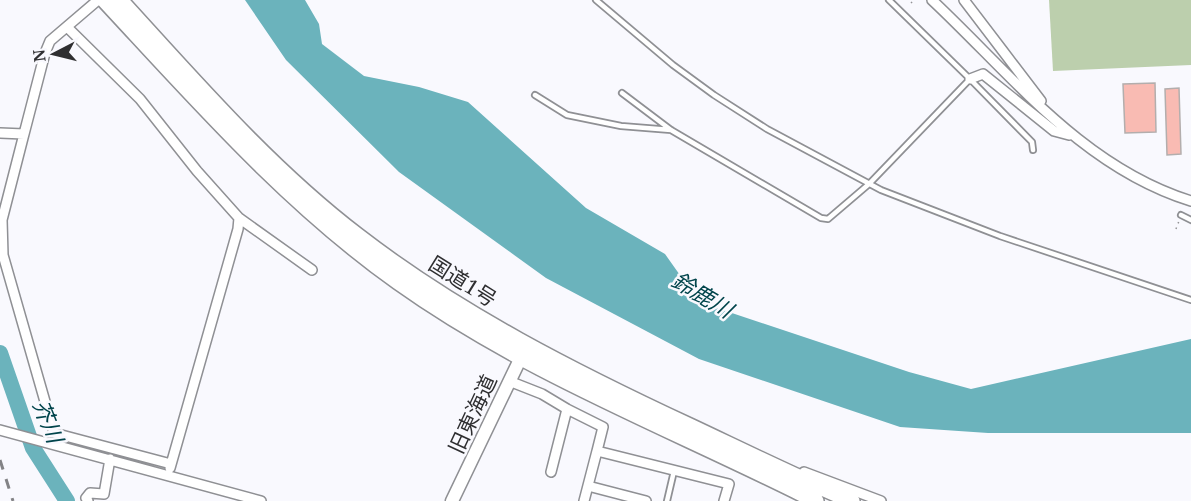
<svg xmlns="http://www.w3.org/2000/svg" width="1191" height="501" viewBox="0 0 1191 501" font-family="'Noto Serif','Noto Sans JP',serif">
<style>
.green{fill:#bccfad}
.water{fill:#6bb3bc}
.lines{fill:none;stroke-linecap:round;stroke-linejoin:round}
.river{stroke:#6bb3bc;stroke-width:16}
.building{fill:#f9bbb3;stroke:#b3aead;stroke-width:1.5}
.service-casing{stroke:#8f9094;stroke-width:8}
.minor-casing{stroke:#8f9094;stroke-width:12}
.tertiary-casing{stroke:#8f9094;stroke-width:15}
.trunk-casing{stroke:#8f9094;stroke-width:18}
.path{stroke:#939396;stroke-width:1.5;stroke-dasharray:1.5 4.5;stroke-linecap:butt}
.service{stroke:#fff;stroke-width:4.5}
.minor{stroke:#fff;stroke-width:9}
.tertiary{stroke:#fff;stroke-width:12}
.trunk{stroke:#fff;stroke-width:15}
.rail{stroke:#838386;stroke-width:3;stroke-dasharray:10 10;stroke-linecap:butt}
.labels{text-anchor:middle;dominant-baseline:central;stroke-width:5;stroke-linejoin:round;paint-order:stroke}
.street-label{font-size:21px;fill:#2f2f31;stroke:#f9f9fe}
.water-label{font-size:22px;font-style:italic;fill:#00444b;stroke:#f9f9fe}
</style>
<rect width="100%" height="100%" fill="#f9f9fe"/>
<path class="green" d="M 1049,0 L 1191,0 L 1191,65 L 1053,71 Z"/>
<path class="water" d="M 245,0 L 305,0 L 319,24 L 322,44 L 364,76 L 419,87 L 468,102 L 586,208 L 665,254 L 699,302 L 909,372 L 971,389 L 1191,339 L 1191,433 L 988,433 L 900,427 L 699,359 L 546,278 L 399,172 L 286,60 Z"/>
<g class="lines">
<path class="river" d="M 0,353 L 33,448 L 67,501"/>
</g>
<path class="building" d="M 1155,83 L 1156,132 L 1125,133 L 1123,84 Z
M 1179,88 L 1181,154 L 1167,155 L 1165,89 Z"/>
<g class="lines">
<defs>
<path id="service" d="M 596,0 L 673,65 L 714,95 L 767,129 L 881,190 L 1000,236 L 1191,300
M 889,0 L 970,79 L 1032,142 L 1033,150
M 622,93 L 671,130 L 821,218 L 828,219 L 869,184 L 970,79
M 535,95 L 567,115 L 621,126 L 671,130
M 1181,215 L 1191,220
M 667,501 L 674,471"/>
<path id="minor" d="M 932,0 C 1012,75 1082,167 1191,201
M 964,0 C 990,34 1015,67 1041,101
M 67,27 L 140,99 L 197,171 L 239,218 L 312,270
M 970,79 L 983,74 L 1054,131 L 1069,135
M 0,133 L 24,134 L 45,53 L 50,41 L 98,0
M 24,134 L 2,220 L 3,255 L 54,433 L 171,464
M 509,381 L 542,394 L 567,409 L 603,427 L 597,451
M 0,430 L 261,501
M 170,468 L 238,229 L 239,218
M 551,472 L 567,409
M 804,472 L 881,501
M 588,486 L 646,501
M 88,501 L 86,498 L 90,493 L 104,494 L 110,459
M 584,501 L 597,451 L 729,484 L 724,501"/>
<path id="tertiary" d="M 452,501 L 524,351"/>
<path id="trunk" d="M 104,0 C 197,100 287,203 398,282 C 527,374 676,430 816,501
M 120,0 C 195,82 269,168 358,236 C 459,314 576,373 692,427 C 745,452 798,478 852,501"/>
</defs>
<use href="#service" class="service-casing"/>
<use href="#minor" class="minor-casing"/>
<use href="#tertiary" class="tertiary-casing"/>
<use href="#trunk" class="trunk-casing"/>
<path class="path" d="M 911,3 L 914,0
M 1176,229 L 1179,221"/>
<use href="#service" class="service"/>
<use href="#minor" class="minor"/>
<use href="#tertiary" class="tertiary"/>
<use href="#trunk" class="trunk"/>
<path class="rail" d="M 0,460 L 13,501"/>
</g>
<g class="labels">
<g class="street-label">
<text transform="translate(463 281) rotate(32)">国道1号</text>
<text transform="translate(472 414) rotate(-65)">旧東海道</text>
</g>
<g class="water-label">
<text transform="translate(703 294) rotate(31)">鈴鹿川</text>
<text transform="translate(49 421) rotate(68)">芥川</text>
</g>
</g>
<g transform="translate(54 54) rotate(263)" stroke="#f9f9fe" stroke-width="4.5" paint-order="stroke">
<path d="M0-4.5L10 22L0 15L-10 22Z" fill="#2f2f31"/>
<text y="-9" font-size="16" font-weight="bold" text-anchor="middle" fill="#2f2f31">N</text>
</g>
</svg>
